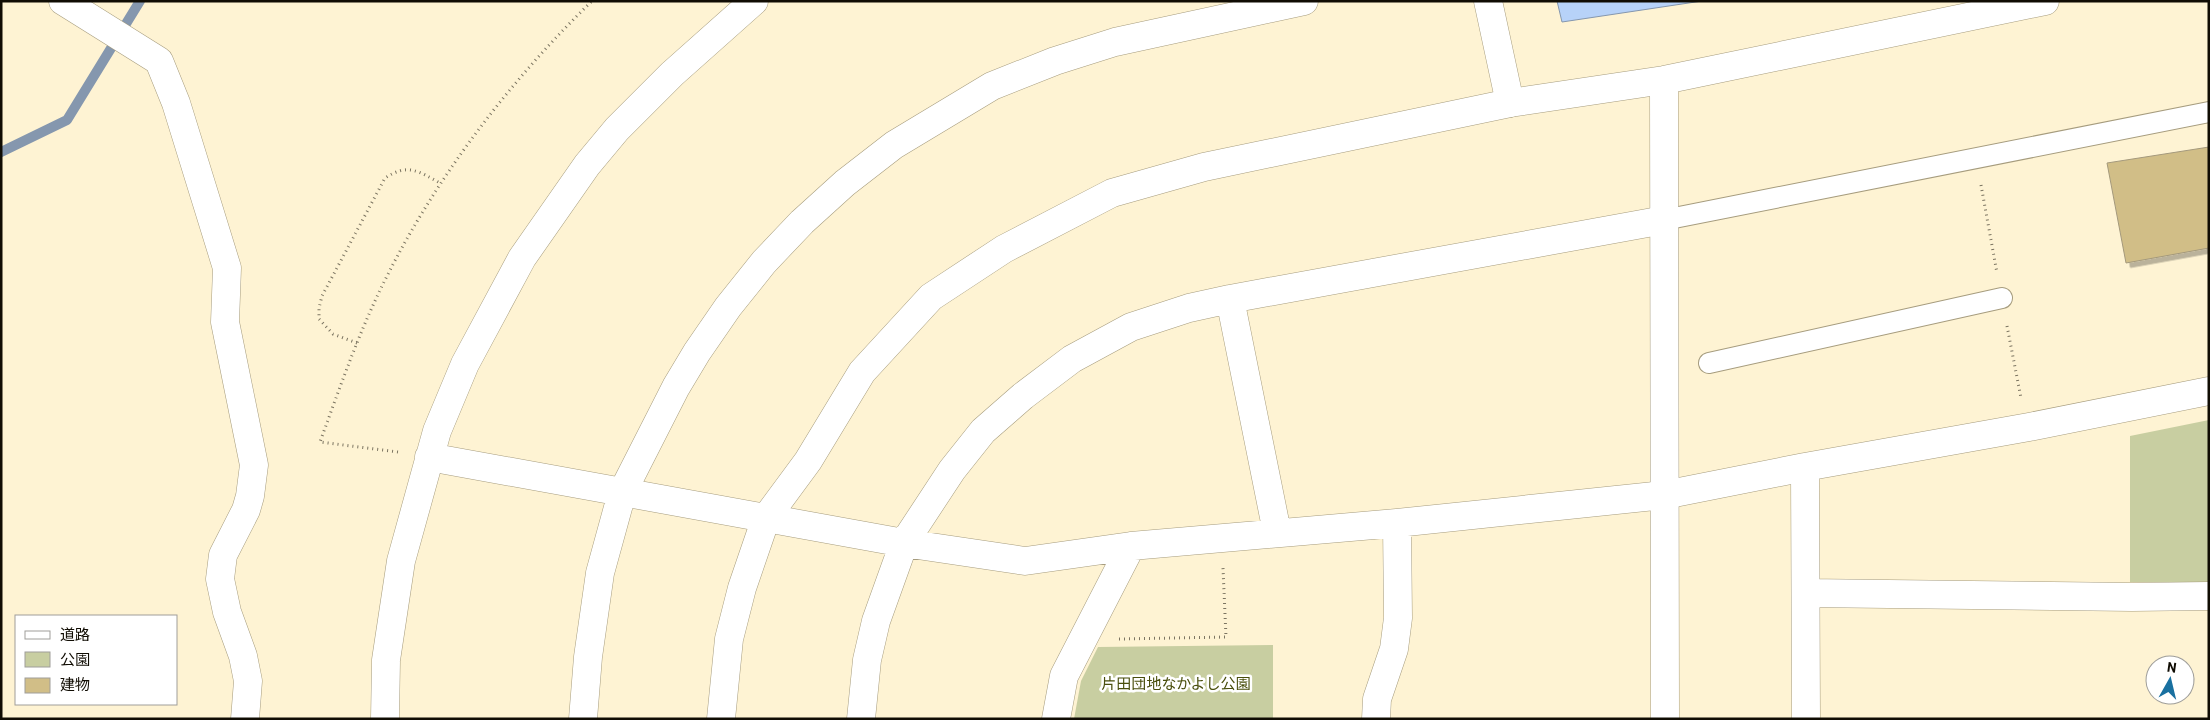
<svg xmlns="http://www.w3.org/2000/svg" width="2210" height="720" viewBox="0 0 2210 720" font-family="Barlow,'Noto Sans JP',sans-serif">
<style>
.green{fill:#c8cea1}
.water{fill:#b7d2f8;stroke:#8597ae}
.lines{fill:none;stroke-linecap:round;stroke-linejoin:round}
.stream{stroke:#8597ae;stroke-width:10}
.building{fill:#d1be87;stroke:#a4997c;filter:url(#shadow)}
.lane-casing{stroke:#a69c7e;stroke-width:22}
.street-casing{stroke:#a69c7e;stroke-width:29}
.secondary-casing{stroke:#a69c7e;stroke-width:29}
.path{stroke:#7b7461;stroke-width:3;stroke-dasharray:1 4;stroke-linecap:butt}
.lane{stroke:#fff;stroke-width:20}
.street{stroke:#fff;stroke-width:28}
.secondary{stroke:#fff;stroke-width:28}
.labels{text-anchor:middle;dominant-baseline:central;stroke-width:5;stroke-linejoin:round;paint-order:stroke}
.park-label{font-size:15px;fill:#494e0c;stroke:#fff}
</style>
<defs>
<filter id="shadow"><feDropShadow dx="4.5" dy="4.5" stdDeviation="0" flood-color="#0004"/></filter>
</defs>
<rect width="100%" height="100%" fill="#fef3d3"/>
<path class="green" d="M 2209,420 L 2209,582 L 2130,582 L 2130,436 Z
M 1273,645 L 1273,719 L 1074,719 L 1081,681 L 1098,647 Z"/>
<path class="water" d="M 1557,1 L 1702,1 L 1562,22 Z"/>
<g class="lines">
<path class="stream" d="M 1,152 L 67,120 L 140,1"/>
</g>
<path class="building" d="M 2209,147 L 2209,248 L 2126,263 L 2107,163 Z"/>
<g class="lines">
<defs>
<path id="lane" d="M 1664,220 L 2209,112
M 1709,363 L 2002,298"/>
<path id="street" d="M 63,1 L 159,61 L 176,103 L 227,268 L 225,322 L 254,465 L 250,496 L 246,510 L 223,555 L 220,579 L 227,612 L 243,656 L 248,681 L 245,719
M 1488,1 L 1510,103
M 1230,299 L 1277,532
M 429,457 L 904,543 L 1025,561 L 1131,546
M 1806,593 L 2132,597 L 2209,596
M 385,719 L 386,660 L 401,561 L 437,431 L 465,364 L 522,258 L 587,165 L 617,129 L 672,74 L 754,1
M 583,719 L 588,657 L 600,573 L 622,493 L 676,387 L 697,352 L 728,307 L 764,262 L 802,222 L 845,183 L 894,145 L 992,86 L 1055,61 L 1115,42 L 1304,1
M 861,719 L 867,660 L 876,621 L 904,543 L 952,470 L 983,431 L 1023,396 L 1072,359 L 1131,327 L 1189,308 L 1230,299 L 1664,220
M 1056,719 L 1064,676 L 1131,546 L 1397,523 L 1664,495 L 1805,467
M 1376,719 L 1377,699 L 1394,649 L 1398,618 L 1397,523
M 1806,719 L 1805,467 L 2029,427 L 2209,391"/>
<path id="secondary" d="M 1664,80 L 1665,719
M 721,719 L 729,639 L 742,588 L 766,518 L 808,461 L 862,372 L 931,297 L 1004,249 L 1112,193 L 1204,167 L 1510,103 L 1664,80 L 2045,1"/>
</defs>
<use href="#lane" class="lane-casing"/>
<use href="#street" class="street-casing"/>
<use href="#secondary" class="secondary-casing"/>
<path class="path" d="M 1981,185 L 1997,273
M 2007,326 L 2021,398
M 357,343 L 333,334 L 319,319 L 319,308 L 322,296 L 385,178 C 408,163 418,171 440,183
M 398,452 L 320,442 C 340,387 359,332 385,280 C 437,176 509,82 592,1
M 1119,639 L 1226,637 L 1223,568"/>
<use href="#lane" class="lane"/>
<use href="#street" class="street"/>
<use href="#secondary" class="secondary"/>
</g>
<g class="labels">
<g class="park-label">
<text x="1176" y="683">片田団地なかよし公園</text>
</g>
</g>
<rect width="2210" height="720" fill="none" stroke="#100c03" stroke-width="5"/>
<rect x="15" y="615" width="162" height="90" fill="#ffffff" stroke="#9f9e9a"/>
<rect x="25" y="631" width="25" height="8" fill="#ffffff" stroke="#9f9e9a"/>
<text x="60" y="640" font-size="15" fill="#100c03">道路</text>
<rect x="25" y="652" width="25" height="15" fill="#c8cea1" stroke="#9f9e9a"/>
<text x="60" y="665" font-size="15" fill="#100c03">公園</text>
<rect x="25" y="678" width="25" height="15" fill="#d1be87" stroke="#9f9e9a"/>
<text x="60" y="690" font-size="15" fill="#100c03">建物</text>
<g transform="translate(2170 680) rotate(8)"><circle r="24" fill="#ffffff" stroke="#9f9e9a"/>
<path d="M0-4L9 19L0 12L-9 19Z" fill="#1970a0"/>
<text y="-8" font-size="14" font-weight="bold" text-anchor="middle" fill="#100c03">N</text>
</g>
</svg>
